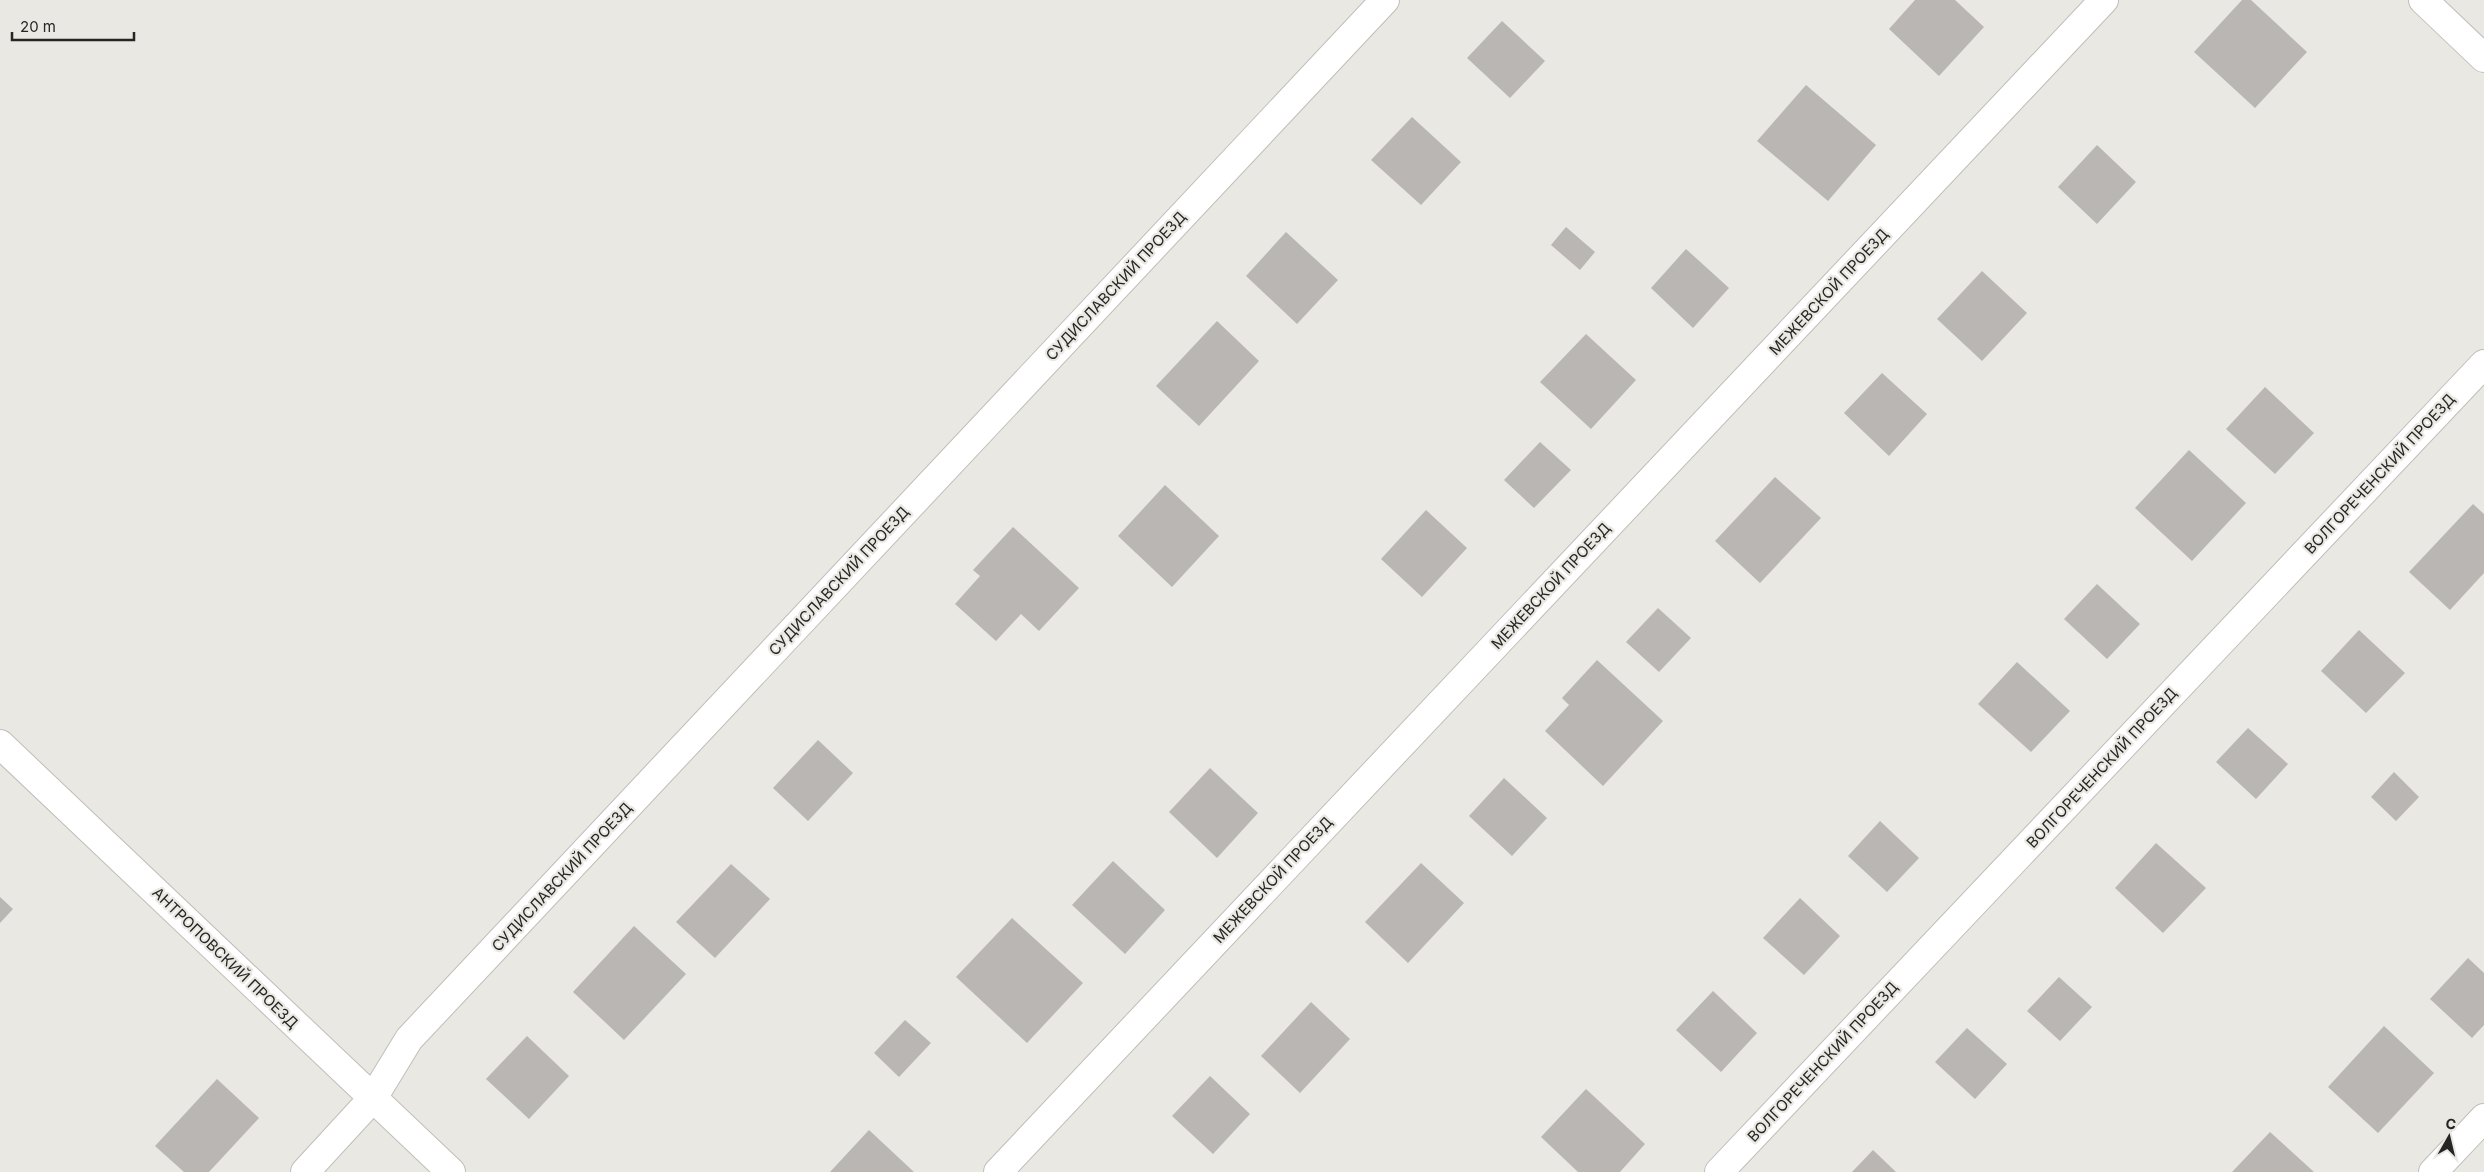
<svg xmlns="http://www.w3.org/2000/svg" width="2484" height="1172" viewBox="0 0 2484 1172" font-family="Inter,sans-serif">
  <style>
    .building { fill: #bab6b3 }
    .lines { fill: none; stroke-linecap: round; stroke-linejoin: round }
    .minor-casing { stroke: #bfbeb9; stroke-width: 30 }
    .minor { stroke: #fff; stroke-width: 28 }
    .labels { text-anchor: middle; stroke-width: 4.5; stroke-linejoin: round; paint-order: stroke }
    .street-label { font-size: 15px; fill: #252523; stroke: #e9e8e3 }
  </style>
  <rect width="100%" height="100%" fill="#e9e8e3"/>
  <path class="building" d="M1915 0H1955L1984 27 1939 76 1889 29Z
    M2242 0H2251L2307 52 2255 108 2194 52Z
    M1502 21 1545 61 1510 98 1467 58Z
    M1806 85 1876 145 1828 201 1757 141Z
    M1412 117 1461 162 1421 205 1371 160Z
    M2097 145 2136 182 2097 224 2058 187Z
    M1566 227 1595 252 1580 270 1551 245Z
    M1286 232 1338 280 1297 324 1246 276Z
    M1686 249 1729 288 1693 328 1651 288Z
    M1982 271 2027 313 1982 361 1937 319Z
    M1217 321 1259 361 1199 426 1156 386Z
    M1586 334 1636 380 1591 429 1540 382Z
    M1882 373 1927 414 1889 456 1844 413Z
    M2265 387 2314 433 2275 474 2226 429Z
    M1540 442 1571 470 1534 508 1504 480Z
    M2189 450 2246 503 2192 561 2135 508Z
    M1775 477 1821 518 1760 583 1715 541Z
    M1165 485 1219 536 1172 587 1118 536Z
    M2473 504 2484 514V573L2450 610 2409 572Z
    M1426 510 1467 548 1422 597 1381 559Z
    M1013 527 1079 588 1039 631 1021 614 996 641 955 604 980 576 973 570Z
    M2097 584 2140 624 2107 659 2064 619Z
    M1658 608 1691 638 1659 672 1626 642Z
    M2359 630 2405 673 2366 713 2321 671Z
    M1597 660 1663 721 1603 786 1545 731 1569 705 1562 698Z
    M2017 662 2070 711 2031 752 1978 704Z
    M2248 728 2288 764 2256 799 2216 762Z
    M818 740 853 773 808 821 773 788Z
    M1210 768 1258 813 1217 858 1169 812Z
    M2394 772 2419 797 2396 821 2371 797Z
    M1504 778 1547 818 1512 856 1469 816Z
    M1880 821 1919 858 1887 892 1848 856Z
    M2156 843 2206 888 2163 933 2115 888Z
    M1113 861 1165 910 1125 954 1072 905Z
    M1421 863 1464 903 1408 963 1365 922Z
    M731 864 770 899 715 958 676 922Z
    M0 897 13 909 0 923Z
    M1800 898 1840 936 1804 975 1763 938Z
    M1012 918 1083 983 1027 1043 956 977Z
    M634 926 686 974 624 1040 573 992Z
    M2468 958 2484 973V1025L2472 1038 2430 999Z
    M2059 977 2092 1007 2060 1041 2027 1011Z
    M1713 991 1757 1033 1721 1072 1676 1030Z
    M1311 1002 1350 1039 1300 1093 1261 1056Z
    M905 1020 931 1043 899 1077 874 1053Z
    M2384 1026 2434 1073 2378 1133 2328 1087Z
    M1967 1028 2007 1064 1975 1099 1935 1062Z
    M527 1036 569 1076 529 1119 486 1079Z
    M1210 1076 1250 1114 1213 1154 1172 1116Z
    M217 1079 259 1118 209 1172H184L155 1146Z
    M1586 1089 1645 1144 1620 1172H1578L1541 1137Z
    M869 1130 914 1172H830Z
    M2270 1132 2314 1172H2232Z
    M1873 1150 1896 1172H1852Z"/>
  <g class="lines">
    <g class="minor-casing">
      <path id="minor" d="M2423 0 2484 58
        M0 744 451 1172
        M305 1172 373 1098 409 1039 1385 0
        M998 1172 2104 0
        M1719 1172 2484 364
        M2433 1172 2484 1118"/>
    </g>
    <use href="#minor" class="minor"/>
  </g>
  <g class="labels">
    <g class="street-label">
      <text transform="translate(1116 286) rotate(-47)" y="5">СУДИСЛАВСКИЙ ПРОЕЗД</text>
      <text transform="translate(1829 292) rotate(-47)" y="5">МЕЖЕВСКОЙ ПРОЕЗД</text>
      <text transform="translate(2380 474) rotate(-47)" y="5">ВОЛГОРЕЧЕНСКИЙ ПРОЕЗД</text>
      <text transform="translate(839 581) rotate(-47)" y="5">СУДИСЛАВСКИЙ ПРОЕЗД</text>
      <text transform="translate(1551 586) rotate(-47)" y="5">МЕЖЕВСКОЙ ПРОЕЗД</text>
      <text transform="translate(2102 768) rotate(-47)" y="5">ВОЛГОРЕЧЕНСКИЙ ПРОЕЗД</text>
      <text transform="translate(562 877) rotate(-47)" y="5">СУДИСЛАВСКИЙ ПРОЕЗД</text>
      <text transform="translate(1273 880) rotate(-47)" y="5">МЕЖЕВСКОЙ ПРОЕЗД</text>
      <text transform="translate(225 958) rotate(44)" y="5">АНТРОПОВСКИЙ ПРОЕЗД</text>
      <text transform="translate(1823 1062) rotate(-47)" y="5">ВОЛГОРЕЧЕНСКИЙ ПРОЕЗД</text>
    </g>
  </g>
  <g transform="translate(2449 1137) rotate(8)" stroke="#e9e8e3" stroke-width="4" paint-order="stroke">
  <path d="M0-4L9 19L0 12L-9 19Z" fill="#252523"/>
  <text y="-8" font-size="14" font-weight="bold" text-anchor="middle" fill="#252523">С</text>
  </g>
  <path d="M12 32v8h122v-8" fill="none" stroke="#252523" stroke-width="2.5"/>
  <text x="20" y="32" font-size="15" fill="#252523" stroke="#e9e8e3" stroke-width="4" paint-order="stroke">20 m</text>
</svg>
